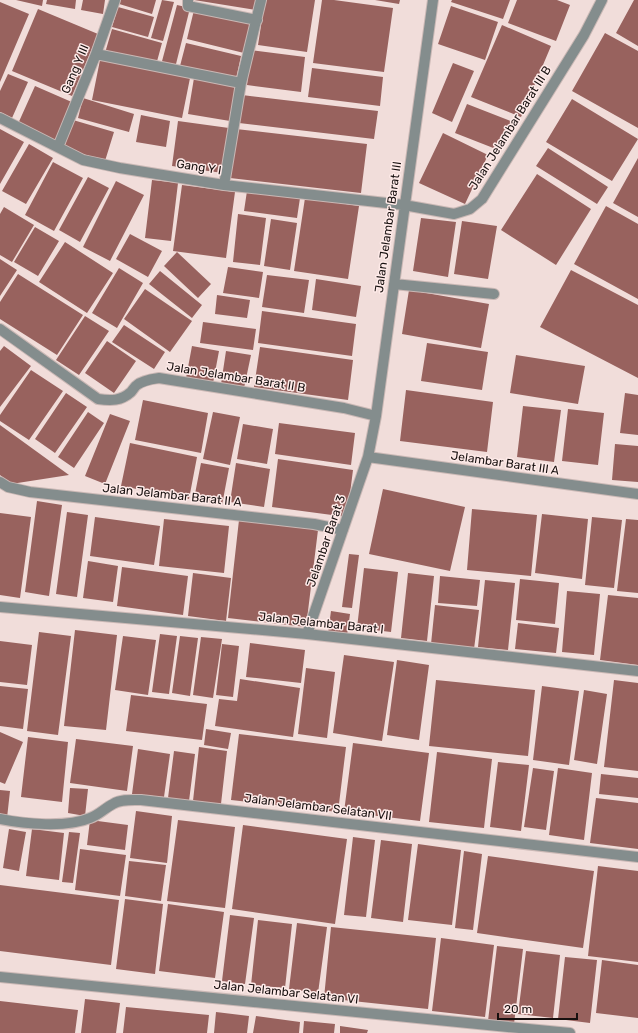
<svg xmlns="http://www.w3.org/2000/svg" width="638" height="1033" viewBox="0 0 638 1033" font-family="Rubik,sans-serif">
  <style>
    .building { fill: #98625e }
    .lines { fill: none; stroke-linecap: round; stroke-linejoin: round }
    .minor-casing { stroke: #cab8b5; stroke-width: 12 }
    .minor { stroke: #848d8d; stroke-width: 10 }
    .labels { text-anchor: middle; stroke-width: 3; stroke-linejoin: round; paint-order: stroke }
    .street-label { font-size: 12px; fill: #17100f; stroke: #feeae8 }
  </style>
  <rect width="100%" height="100%" fill="#f1ddda"/>
  <path class="building" d="M16 0H43L42 6Z
    M47 0H76L75 9 46 4Z
    M83 0H105L103 14 81 10Z
    M117 0H156L152 14 116 3Z
    M162 0 174 2 163 41 151 38Z
    M194 0H258L256 10Z
    M265 0H315L307 52 258 45Z
    M322 0H334L393 8 384 72 313 63Z
    M375 0H400L399 4Z
    M452 0H510L503 19 451 2Z
    M517 0H557L570 5 556 41 508 23Z
    M634 0H638V46L616 33Z
    M0 2 29 14 0 82Z
    M177 5 190 8 175 68 161 65Z
    M451 6 498 22 485 60 438 44Z
    M118 7 154 17 148 37 112 27Z
    M38 9 98 34 72 96 12 71Z
    M194 10 251 23 244 53 187 39Z
    M502 25 551 46 521 117 471 97Z
    M112 29 162 43 156 65 105 53Z
    M605 33 638 51V128L572 91Z
    M186 43 241 56 236 79 180 66Z
    M251 50 305 57 301 92 247 85Z
    M100 60 190 78 182 118 92 100Z
    M453 63 474 71 452 122 432 113Z
    M312 68 383 77 380 106 308 97Z
    M8 74 28 82 12 118 0 112V91Z
    M194 78 236 84 230 121 188 114Z
    M35 86 74 103 56 143 17 126Z
    M242 95 378 111 374 139 239 123Z
    M83 98 134 114 129 132 78 118Z
    M572 99 638 139 612 181 546 142Z
    M467 104 513 122 501 151 455 133Z
    M141 115 170 121 166 147 136 142Z
    M73 120 114 132 105 161 64 148Z
    M178 121 229 128 223 173 172 166Z
    M0 129 24 142 0 184Z
    M236 129 367 144 361 193 230 178Z
    M443 133 488 155 465 204 419 183Z
    M29 144 53 158 26 204 2 191Z
    M548 148 608 187 597 204 536 166Z
    M638 158V217L613 203Z
    M53 162 83 178 54 231 25 215Z
    M537 174 591 209 556 265 501 230Z
    M88 177 109 188 80 242 59 230Z
    M152 180 178 183 171 241 145 238Z
    M116 181 144 195 110 261 83 247Z
    M182 185 235 192 226 258 173 251Z
    M247 191 300 198 297 218 244 211Z
    M305 198 359 206 348 279 294 271Z
    M606 206 638 224V299L574 264Z
    M4 207 34 225 12 262 0 255V214Z
    M238 214 266 218 260 265 233 262Z
    M421 218 456 222 448 277 413 271Z
    M271 219 297 223 290 270 264 266Z
    M462 221 497 226 488 279 454 274Z
    M35 227 59 241 38 276 14 262Z
    M130 234 162 251 148 277 116 259Z
    M65 242 113 273 87 313 39 282Z
    M177 252 211 284 198 298 164 266Z
    M0 259 17 270 0 296Z
    M228 267 263 272 259 298 223 293Z
    M119 268 143 283 117 328 92 313Z
    M571 270 638 305V378L540 327Z
    M160 271 202 305 192 318 149 284Z
    M18 274 83 315 57 355 0 319V302Z
    M267 275 309 280 304 313 262 307Z
    M316 279 361 286 356 317 312 310Z
    M145 289 192 321 170 352 124 319Z
    M409 290 489 304 481 348 402 334Z
    M217 295 250 300 247 318 215 314Z
    M262 311 356 324 352 356 258 343Z
    M85 316 109 331 79 375 56 360Z
    M203 322 256 329 253 350 200 343Z
    M124 325 165 352 154 369 112 342Z
    M107 341 136 361 114 393 85 373Z
    M427 343 488 352 482 390 421 381Z
    M4 346 31 366 0 407V351Z
    M192 346 219 351 213 383 186 378Z
    M260 347 353 360 348 400 254 387Z
    M226 351 251 355 244 388 221 384Z
    M516 355 585 366 578 404 510 393Z
    M31 370 63 391 29 440 0 421V415Z
    M406 390 493 402 487 452 400 441Z
    M66 393 87 407 55 453 35 439Z
    M625 393 638 395V435L620 433Z
    M143 400 208 413 201 453 135 440Z
    M523 406 561 410 554 462 517 457Z
    M568 409 604 413 598 465 562 461Z
    M88 412 104 423 74 468 58 457Z
    M213 412 240 417 230 465 203 459Z
    M110 414 130 421 105 484 85 476Z
    M279 423 355 433 351 465 275 454Z
    M243 424 273 429 267 464 237 459Z
    M0 425 69 475 11 484 0 475Z
    M130 443 197 457 189 499 121 486Z
    M615 444 638 446V482L612 480Z
    M278 459 353 470 347 517 272 507Z
    M201 463 229 468 222 505 194 499Z
    M236 463 270 469 264 507 230 502Z
    M383 489 465 507 450 571 369 554Z
    M37 501 62 505 49 596 25 592Z
    M472 509 537 515 531 576 467 570Z
    M67 512 88 515 77 597 56 594Z
    M0 513 31 517 20 598 0 595Z
    M542 514 588 519 582 579 535 573Z
    M95 517 160 526 154 565 90 556Z
    M592 517 622 520 614 588 585 585Z
    M164 519 229 526 224 573 159 566Z
    M626 519 638 520V593L617 591Z
    M239 520 318 530 306 627 228 618Z
    M349 554 359 555 352 608 342 607Z
    M88 561 118 566 113 602 83 598Z
    M122 567 188 576 183 615 117 606Z
    M364 568 398 572 391 632 357 628Z
    M193 573 231 578 226 621 188 616Z
    M408 573 434 576 427 641 401 638Z
    M440 576 480 580 477 606 438 603Z
    M520 579 559 583 555 624 516 620Z
    M485 580 515 583 508 650 478 647Z
    M567 591 600 594 594 655 562 652Z
    M608 595 638 598V665L600 660Z
    M435 605 479 610 474 649 431 644Z
    M331 611 350 614 347 636 328 633Z
    M518 623 559 628 556 653 515 649Z
    M75 630 117 635 106 730 64 726Z
    M39 632 71 636 58 735 27 731Z
    M160 634 177 636 169 694 152 692Z
    M123 636 156 640 148 695 115 690Z
    M180 636 198 638 190 696 172 693Z
    M201 637 222 639 213 698 193 695Z
    M0 641 32 645 27 685 0 682Z
    M250 643 305 650 301 683 246 677Z
    M222 644 239 646 233 697 216 695Z
    M344 655 394 662 382 741 333 733Z
    M397 660 429 665 419 740 387 735Z
    M306 668 335 672 327 738 298 734Z
    M240 679 300 688 293 737 215 726 219 699 237 701Z
    M436 680 535 690 528 756 429 746Z
    M614 680 638 683V771L604 767Z
    M0 686 28 689 23 729 0 726Z
    M542 686 579 691 569 765 533 760Z
    M584 690 607 694 597 764 574 760Z
    M131 695 207 704 202 740 126 731Z
    M206 729 231 733 228 749 204 745Z
    M0 732 23 742 5 784 0 782Z
    M239 734 346 747 338 812 231 800Z
    M28 737 68 742 62 802 21 797Z
    M76 739 133 746 127 791 70 783Z
    M353 743 429 753 420 821 344 812Z
    M199 747 227 751 221 804 193 801Z
    M138 749 170 754 164 797 132 794Z
    M174 751 195 754 189 801 168 798Z
    M437 752 492 759 484 828 429 822Z
    M498 762 529 765 521 831 490 827Z
    M533 768 554 771 546 830 524 827Z
    M558 768 592 773 584 840 549 835Z
    M601 774 638 778V798L599 794Z
    M70 788 88 789 85 816 68 813Z
    M0 790 10 791 7 818 0 817Z
    M596 798 638 803V849L590 843Z
    M136 811 172 816 167 863 130 858Z
    M90 820 128 825 125 850 87 845Z
    M178 820 235 827 225 908 167 901Z
    M243 825 347 839 335 924 232 909Z
    M9 829 26 832 19 871 3 868Z
    M32 829 64 833 59 880 26 876Z
    M69 832 80 833 73 883 62 882Z
    M353 837 375 840 366 917 344 915Z
    M381 840 412 844 403 922 371 918Z
    M418 844 461 850 452 925 408 920Z
    M80 849 126 855 120 896 75 890Z
    M464 851 482 854 473 930 455 928Z
    M488 856 594 871 583 948 477 933Z
    M129 861 166 865 161 901 125 896Z
    M598 866 638 871V962L588 956Z
    M0 885 119 900 111 965 0 951Z
    M125 899 163 904 155 974 116 969Z
    M168 904 224 912 215 978 159 971Z
    M230 915 254 918 245 984 222 981Z
    M258 920 292 924 285 988 251 985Z
    M297 923 327 927 318 993 289 989Z
    M331 927 436 938 428 1009 324 998Z
    M441 938 494 945 485 1017 432 1011Z
    M497 946 523 949 514 1024 488 1021Z
    M526 951 560 955 553 1018 518 1014Z
    M565 957 597 960 590 1023 558 1019Z
    M602 960 638 965V1018L596 1013Z
    M85 999 120 1003 116 1033H81Z
    M0 1001 78 1010 75 1033H0Z
    M126 1007 209 1015 207 1033H123Z
    M216 1012 249 1016 247 1033H214Z
    M256 1016 300 1022 299 1033H253Z
    M304 1021 335 1024 334 1033H303Z
    M340 1026 368 1030 367 1033H340Z"/>
  <g class="lines">
    <g class="minor-casing">
      <path id="minor" d="M188 0V6L257 20
        M96 54 241 83
        M0 118 83 160 120 168 224 185 404 205 454 214 470 209 482 199 584 35 602 0
        M58 147 96 54 115 0
        M224 185 241 83 261 0
        M394 284 494 294
        M0 329 98 399C111 401 121 401 131 392 133 390 135 386 137 385 143 380 152 379 159 378L344 408 376 416
        M368 457 638 494
        M0 482 8 487 30 492 314 524 343 530
        M0 607 307 634 638 671
        M307 634 368 457 376 416 433 0
        M0 819C24 824 67 828 90 818 99 815 105 808 113 804 121 799 132 800 141 800L638 857
        M0 977 570 1033"/>
    </g>
    <use href="#minor" class="minor"/>
  </g>
  <g class="labels">
    <g class="street-label">
      <text transform="translate(75 69) rotate(-67)" y="4">Gang Y III</text>
      <text transform="translate(510 128) rotate(-58)" y="4">Jalan Jelambar Barat III B</text>
      <text transform="translate(199 167) rotate(9)" y="4">Gang Y I</text>
      <text transform="translate(388 227) rotate(-82)" y="4">Jalan Jelambar Barat III</text>
      <text transform="translate(236 377) rotate(9)" y="4">Jalan Jelambar Barat II B</text>
      <text transform="translate(505 463) rotate(8)" y="4">Jelambar Barat III A</text>
      <text transform="translate(172 495) rotate(6)" y="4">Jalan Jelambar Barat II A</text>
      <text transform="translate(326 541) rotate(-71)" y="4">Jelambar Barat 3</text>
      <text transform="translate(321 623) rotate(6)" y="4">Jalan Jelambar Barat I</text>
      <text transform="translate(318 807) rotate(7)" y="4">Jalan Jelambar Selatan VII</text>
      <text transform="translate(286 992) rotate(6)" y="4">Jalan Jelambar Selatan VI</text>
    </g>
  </g>
  <path d="M498 1013v6h79v-6" fill="none" stroke="#17100f" stroke-width="2"/>
  <text x="504" y="1013" font-size="12" fill="#17100f" stroke="#feeae8" stroke-width="3" paint-order="stroke">20 m</text>
</svg>
